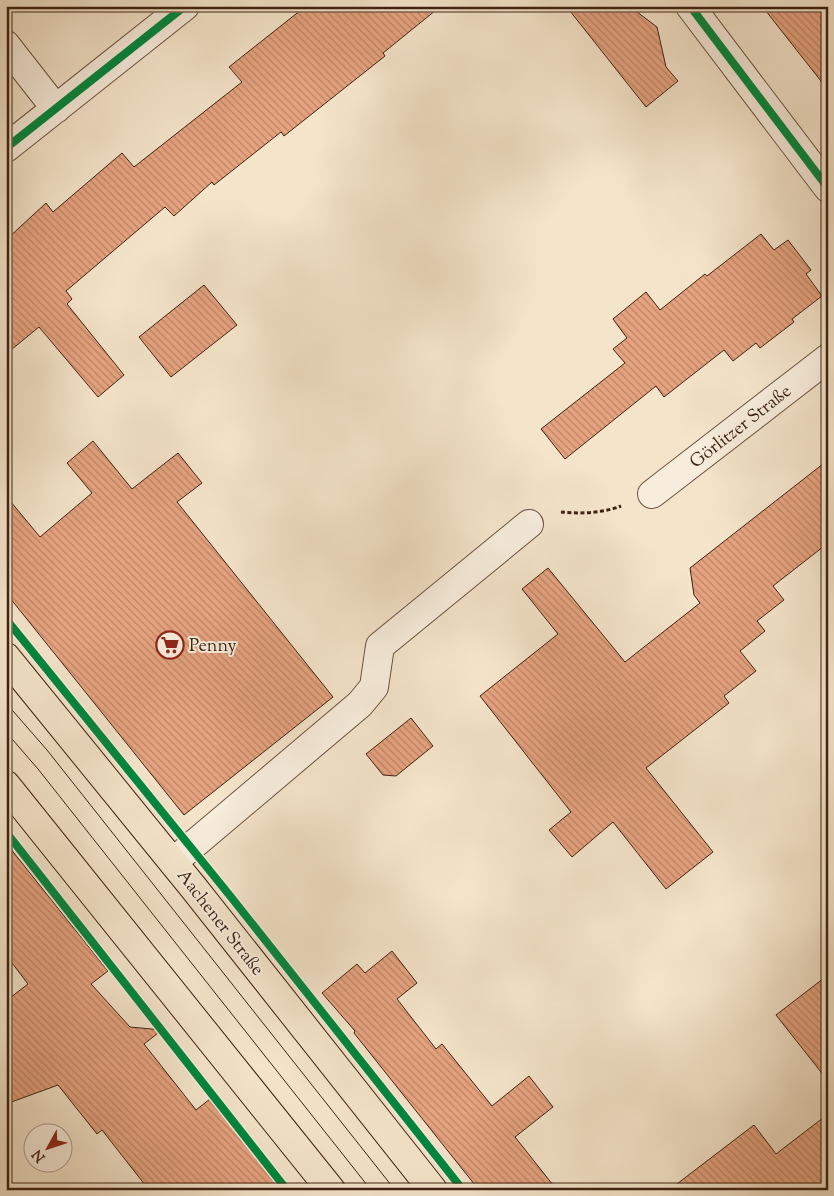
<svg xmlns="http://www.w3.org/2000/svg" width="834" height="1196" viewBox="0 0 834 1196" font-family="'Sorts Mill Goudy',serif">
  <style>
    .building { fill: url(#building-back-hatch); stroke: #3e2212 }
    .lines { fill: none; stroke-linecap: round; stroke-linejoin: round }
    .minor-casing { stroke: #6c5240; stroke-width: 30 }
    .major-casing { stroke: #3e2212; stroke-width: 30 }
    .path { stroke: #3e2212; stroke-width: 3; stroke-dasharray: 4 2.5; stroke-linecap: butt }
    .minor { stroke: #f8eddd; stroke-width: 28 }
    .major { stroke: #f4e4ca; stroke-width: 28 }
    .tram { stroke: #3e2212; stroke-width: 1 }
    .cycleway-casing { stroke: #f8eddd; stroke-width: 11 }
    .cycleway { stroke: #00873e; stroke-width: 8 }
    .labels { text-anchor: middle; stroke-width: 4; stroke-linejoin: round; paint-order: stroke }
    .street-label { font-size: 18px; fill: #3e2212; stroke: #f8eddd }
    .poi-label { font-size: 18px; fill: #3e2212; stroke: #f8eddd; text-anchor: start }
  </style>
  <defs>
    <pattern id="building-back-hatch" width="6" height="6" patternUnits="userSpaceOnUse" patternTransform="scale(1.25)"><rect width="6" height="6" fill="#e6a380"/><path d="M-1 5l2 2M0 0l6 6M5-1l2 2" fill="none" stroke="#bc8467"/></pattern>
  </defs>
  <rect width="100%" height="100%" fill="#f4e4ca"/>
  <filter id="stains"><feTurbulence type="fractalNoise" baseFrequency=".004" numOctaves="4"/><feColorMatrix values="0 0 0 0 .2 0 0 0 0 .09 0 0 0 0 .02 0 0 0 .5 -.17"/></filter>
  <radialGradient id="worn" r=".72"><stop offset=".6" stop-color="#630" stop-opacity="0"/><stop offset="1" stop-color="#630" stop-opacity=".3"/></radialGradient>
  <path class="building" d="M306 6H441L383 53 385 56 284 136 281 132 214 185 212 182 174 216 165 207 66 291 72 299 67 304 124 375 98 397 39 327 6 354V240L46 203 53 212 122 153 134 167 242 82 229 67Z
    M566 6H629L657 27 666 67 678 81 646 107Z
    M762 6H828V90Z
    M761 234 774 250 788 240 811 270 806 274 822 296 792 319 794 322 760 348 756 343 733 361 724 350 664 397 656 386 565 459 541 429 625 363 613 349 627 338 613 319 646 292 660 310 705 274 707 276Z
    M204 285 237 325 171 377 139 337Z
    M93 441 132 489 178 453 202 483 177 502 333 697 184 815 6 593V496L40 537 92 493 67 463Z
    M828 460V543L773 586 784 600 757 621 765 631 740 651 756 671 724 696 729 703 646 768 713 852 666 889 613 822 572 857 549 830 571 812 480 696 558 634 522 589 548 568 625 662 700 603 694 595 690 568Z
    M411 718 433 746 396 776 383 775 366 754Z
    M6 843 108 971 91 984 130 1027 162 1030 144 1044 196 1110 210 1099 281 1190H149L102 1130 97 1134 58 1085 6 1104V1001L28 984 6 955Z
    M392 951 417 983 397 999 436 1049 442 1044 492 1106 529 1076 553 1107 515 1137 557 1190H479L354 1033 355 1031 322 993 357 964 365 973Z
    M828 975V1081L776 1015Z
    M828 1114V1190H669L754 1125 776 1154Z"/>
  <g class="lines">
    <g class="minor-casing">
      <path id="minor" d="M690 6 828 188
        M6 45 56 109
        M6 148 185 6
        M652 494 828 358
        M173 862 360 704 374 687 380 646 529 524"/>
    </g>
    <g class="major-casing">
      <path id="major" d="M6 657 193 887 433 1190
        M6 785 331 1190"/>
    </g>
    <path class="path" d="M561 512C580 514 603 513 621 506"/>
    <use href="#minor" class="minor"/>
    <use href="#major" class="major"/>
    <path class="tram" d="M6 703 47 750 395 1190
      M6 732 38 769 371 1190"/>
    <g class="cycleway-casing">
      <path id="cycleway" d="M690 6 828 188
        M6 148 185 6
        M6 619 231 897 463 1190
        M6 832 287 1190"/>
    </g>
    <use href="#cycleway" class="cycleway"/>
  </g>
  <defs>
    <g id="supermarket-ring" transform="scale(1.4375)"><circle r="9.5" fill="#f8eddd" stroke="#8f2418" stroke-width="1.5"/><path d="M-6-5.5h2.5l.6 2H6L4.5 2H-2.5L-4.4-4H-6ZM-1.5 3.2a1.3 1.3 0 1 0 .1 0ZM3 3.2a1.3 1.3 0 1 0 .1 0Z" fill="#8f2418"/></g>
  </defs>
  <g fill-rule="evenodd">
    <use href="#supermarket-ring" x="170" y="645"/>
  </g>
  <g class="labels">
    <g class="street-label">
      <text transform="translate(740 426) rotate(-38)" y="6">Görlitzer Straße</text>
      <text transform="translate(221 922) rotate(52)" y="6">Aachener Straße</text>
    </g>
    <g class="poi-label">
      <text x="189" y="651">Penny</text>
    </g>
  </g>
  <rect width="834" height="1196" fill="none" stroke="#f4e4ca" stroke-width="25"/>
  <rect x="8" y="8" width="819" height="1181" fill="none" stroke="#3e2212" stroke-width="2.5"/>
  <rect x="12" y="12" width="809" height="1171" fill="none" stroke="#3e2212"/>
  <g transform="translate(48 1148) rotate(230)"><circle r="24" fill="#f8eddd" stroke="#ae9c8c"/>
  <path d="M0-4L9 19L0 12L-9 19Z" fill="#8f2418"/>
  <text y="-8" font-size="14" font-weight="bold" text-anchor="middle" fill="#3e2212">N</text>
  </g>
  <rect width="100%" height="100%" filter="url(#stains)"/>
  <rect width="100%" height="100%" fill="url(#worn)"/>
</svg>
